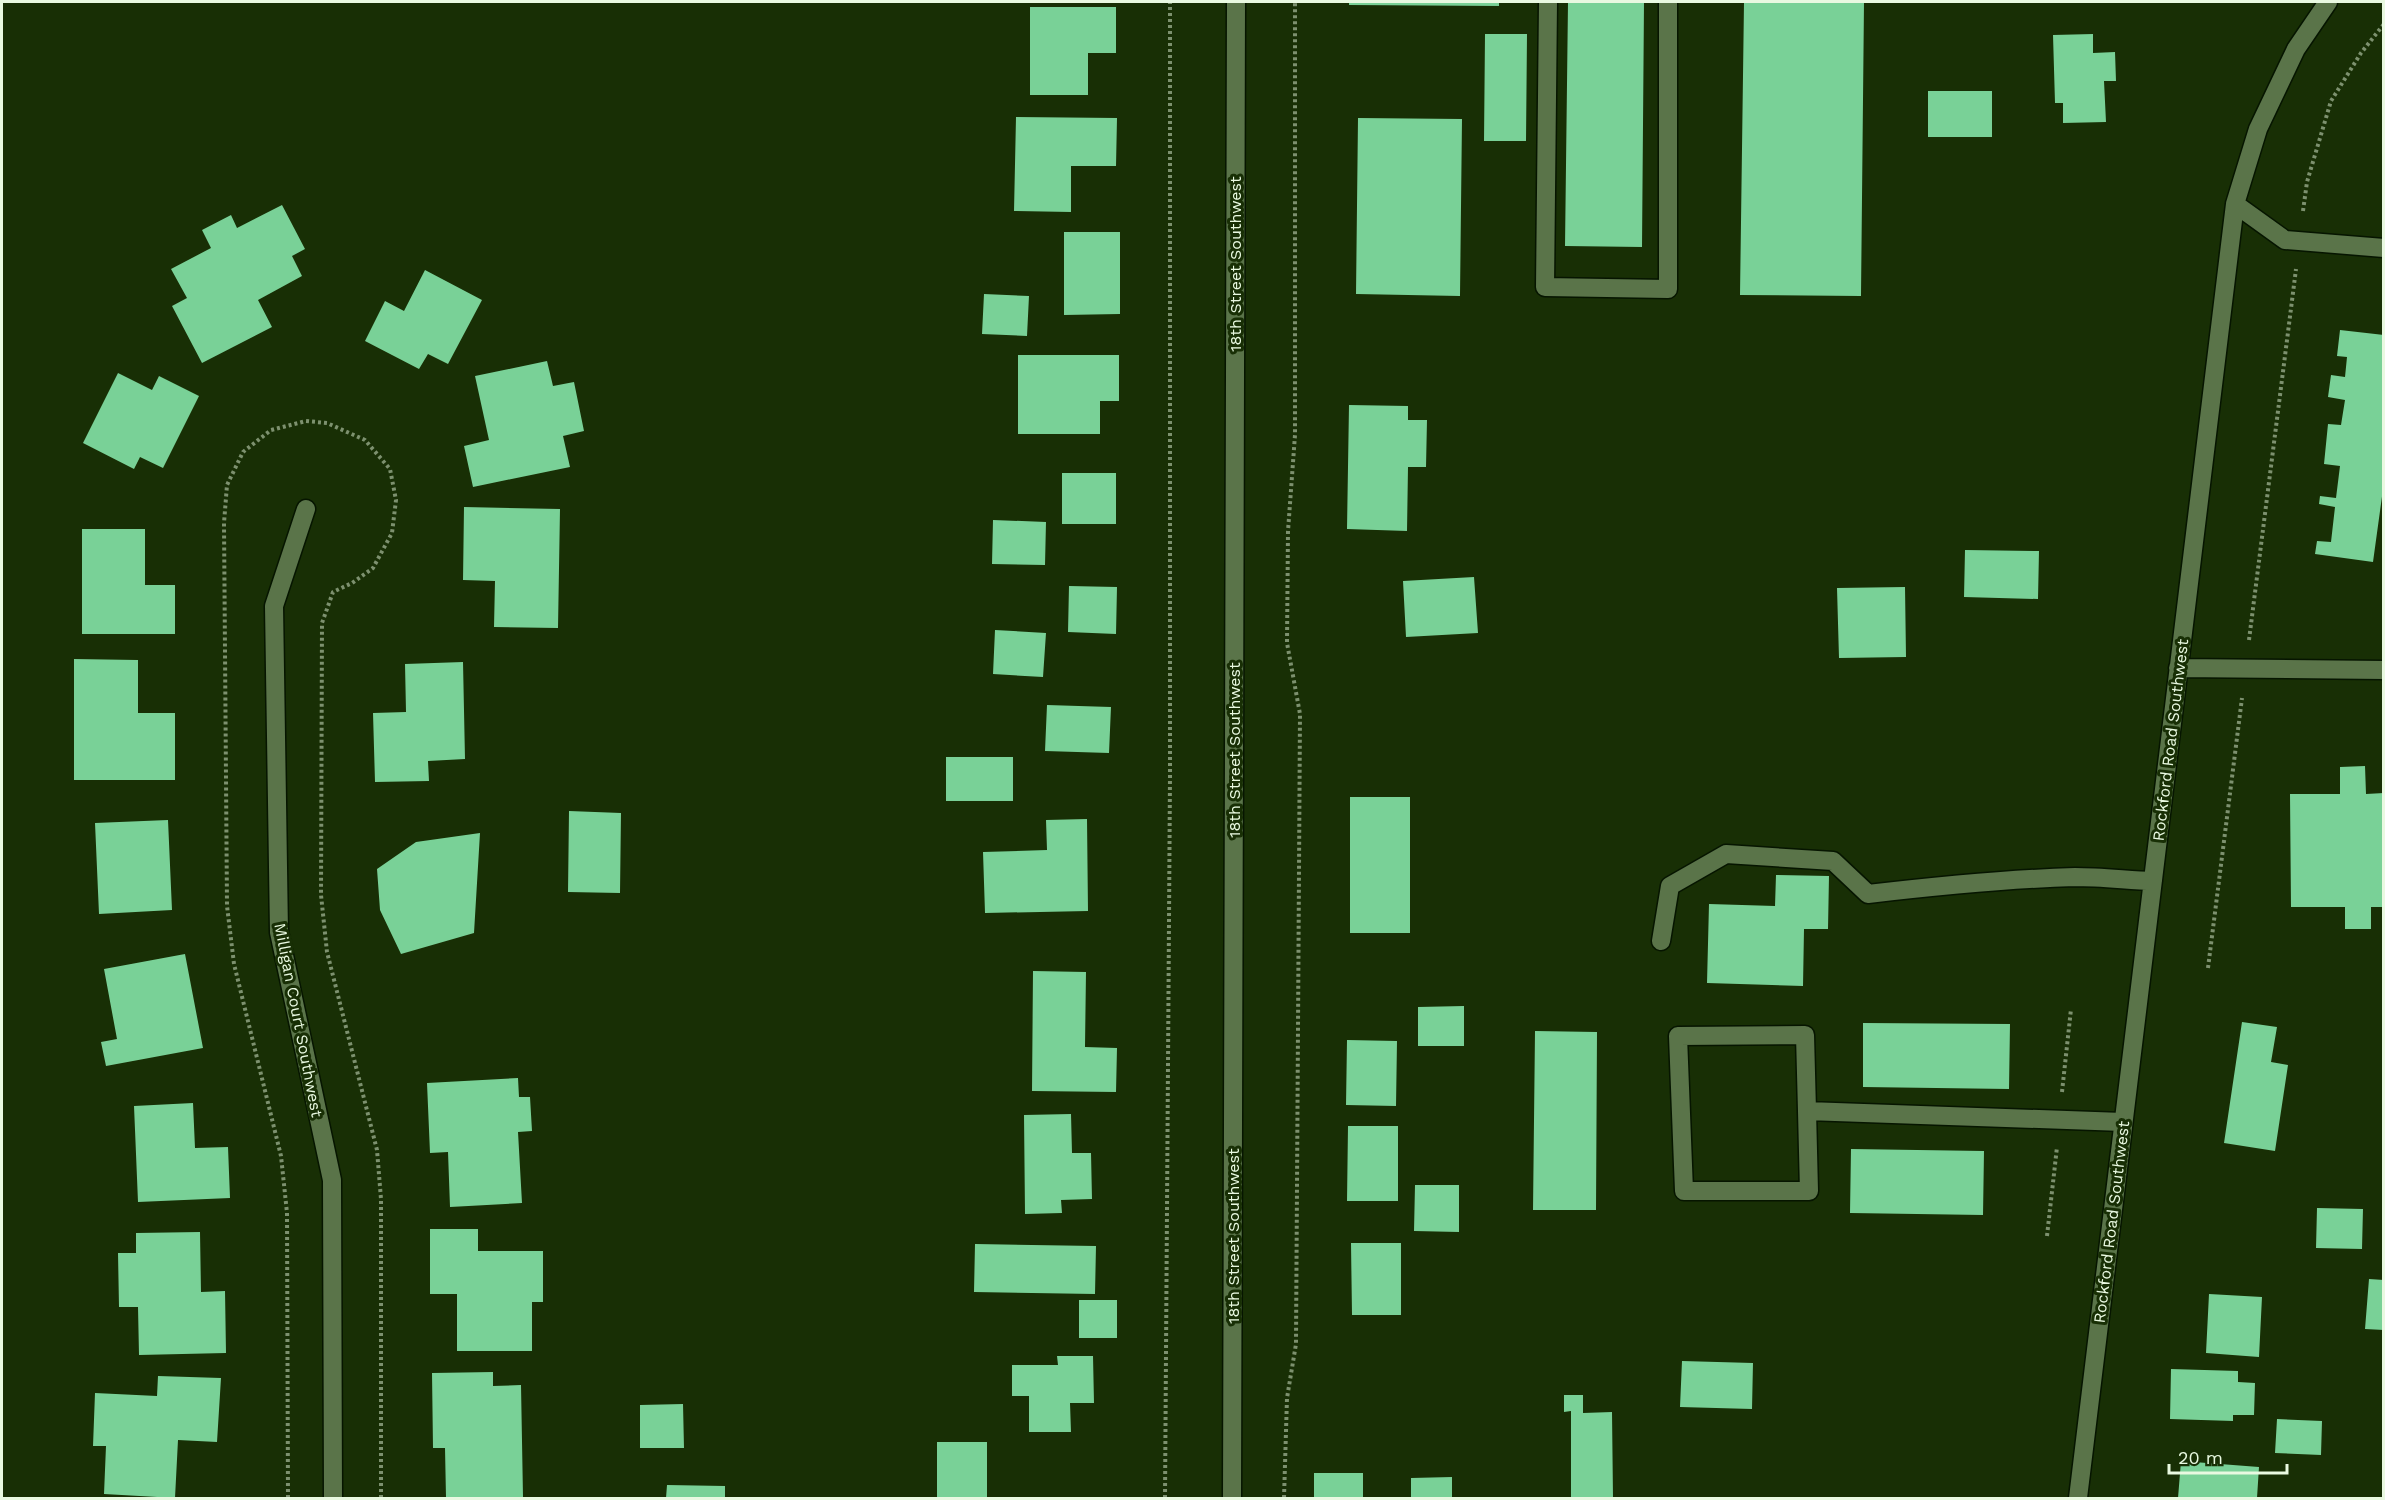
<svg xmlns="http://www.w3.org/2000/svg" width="2385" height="1500" viewBox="0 0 2385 1500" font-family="'Work Sans',sans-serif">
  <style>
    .building { fill: #79d197 }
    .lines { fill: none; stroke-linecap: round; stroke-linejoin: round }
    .minor-casing { stroke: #061500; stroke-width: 21 }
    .path { stroke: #7d916f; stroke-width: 4; stroke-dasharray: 3 3; stroke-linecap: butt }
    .minor { stroke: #5a7449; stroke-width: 18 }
    .labels { text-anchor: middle; stroke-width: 6; stroke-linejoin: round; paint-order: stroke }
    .street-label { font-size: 16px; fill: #e9f9e1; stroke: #182f05 }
  </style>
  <rect width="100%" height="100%" fill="#182f05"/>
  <path class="building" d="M1349 2H1499V6L1349 5Z
    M1568 2H1644L1642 247 1565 246Z
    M1744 2H1864L1861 296 1740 295Z
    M1030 7H1116V53H1088V95H1030Z
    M1485 34H1527L1526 141H1484Z
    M2093 34V53L2115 52 2116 81H2104L2106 122 2063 123V103H2055L2053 35Z
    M1928 91H1992V137H1928Z
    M1016 117 1117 118 1116 166H1071V212L1014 211Z
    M1358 118 1462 119 1460 296 1356 294Z
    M282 205 305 249 292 256 302 276 258 300 272 327 202 363 172 306 187 298 171 269 211 248 202 230 231 215 237 228Z
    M1064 232H1120V314L1064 315Z
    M425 270 482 300 448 364 428 354 419 369 365 341 385 301 404 311Z
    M984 294 1029 296 1027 336 982 334Z
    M2340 330 2384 335V482L2373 562 2315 554 2317 541 2331 542 2335 507 2319 504 2320 496 2336 498 2340 466 2324 464 2328 424 2341 425 2345 400 2328 397 2331 375 2345 377 2347 357 2337 356Z
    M1018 355H1119V401H1100V434H1018Z
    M547 361 553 386 574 382 584 431 563 436 570 467 473 487 464 446 489 440 475 376Z
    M118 373 152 390 159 376 199 396 163 468 140 457 134 469 83 443Z
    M1349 405 1408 406V420H1427L1426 467H1408L1407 531 1347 529Z
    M1062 473H1116V524H1062Z
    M464 507 560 509 558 628 494 627 495 581 463 580Z
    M993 520 1046 522 1045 565 992 564Z
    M82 529H145V585H175V634H82Z
    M1965 550 2039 551 2038 599 1964 597Z
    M1474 577 1478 633 1406 637 1403 581Z
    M1069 586 1117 587 1116 634 1068 632Z
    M1905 587 1906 657 1839 658 1837 588Z
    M995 630 1046 633 1043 677 993 674Z
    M74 659 138 660V713H175V780H74Z
    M463 662 465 759 428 761 429 781 375 782 373 713 406 712 405 664Z
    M1047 705 1111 707 1109 753 1045 751Z
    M946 757H1013V801H946Z
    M2365 766 2366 794 2384 793V907H2371V929H2345V907H2291L2290 794H2340V767Z
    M1350 797H1410V933H1350Z
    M569 811 621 813 620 893 568 892Z
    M1087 819 1088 911 985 913 983 852 1047 850 1046 820Z
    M168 820 172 910 99 914 95 823Z
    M480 833 474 933 401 954 380 910 377 869 416 842Z
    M1776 875 1829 876 1828 929H1804L1803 986 1707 983 1709 904 1775 906Z
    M185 954 203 1048 106 1066 101 1042 117 1039 104 969Z
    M1033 971 1086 972 1085 1047 1117 1048 1116 1092 1032 1091Z
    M1464 1006V1046H1418V1007Z
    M2242 1022 2277 1027 2271 1062 2288 1065 2275 1151 2224 1143Z
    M1863 1023 2010 1024 2009 1089 1863 1087Z
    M1535 1031 1597 1032 1596 1210H1533Z
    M1347 1040 1397 1041 1396 1106 1346 1105Z
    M518 1078 519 1097H530L532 1131 518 1132 522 1203 450 1207 448 1152 430 1153 427 1083Z
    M193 1103 195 1148 228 1147 230 1198 138 1202 134 1106Z
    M1071 1114 1072 1153H1091L1092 1199 1061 1200 1062 1213 1025 1214 1024 1115Z
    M1348 1126H1398V1201H1347Z
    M1851 1149 1984 1151 1983 1215 1850 1213Z
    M1415 1185H1459V1232L1414 1231Z
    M2317 1208 2363 1209 2362 1249 2316 1248Z
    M430 1229H478V1251H543V1302H532V1351H457V1294H430Z
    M200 1232 201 1292 225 1291 226 1353 139 1355 138 1307H119L118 1253H136V1233Z
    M1351 1243H1401V1315H1352Z
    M975 1244 1096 1246 1095 1294 974 1292Z
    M2369 1279 2384 1280V1330L2365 1329Z
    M2209 1294 2262 1297 2259 1357 2206 1353Z
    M1079 1300H1117V1338H1079Z
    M1057 1356H1093L1094 1403H1070L1071 1432H1029V1396H1012V1365H1058Z
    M1682 1361 1753 1363 1752 1409 1680 1407Z
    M2171 1369 2238 1371V1382L2255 1383 2254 1415H2233V1421L2170 1419Z
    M493 1372V1386L521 1385 523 1497 446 1498 445 1448H433L432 1373Z
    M158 1376 221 1378 217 1442 178 1440 175 1498 104 1494 106 1446H93L95 1393 157 1396Z
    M1564 1395H1583V1413L1612 1412 1613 1498H1571V1411L1564 1412Z
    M683 1404 684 1448H640V1405Z
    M2277 1419 2322 1421 2321 1455 2275 1453Z
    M937 1442H987V1498H937Z
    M2181 1461 2259 1467 2257 1498H2178Z
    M1314 1473H1363V1498H1314Z
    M1452 1477V1498H1411V1478Z
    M667 1485 725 1486V1498H666Z"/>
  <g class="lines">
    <g class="minor-casing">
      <path id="minor" d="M1548 2 1545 287 1668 289V2
        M2235 204 2285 240 2384 248
        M306 509 274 606 279 932 332 1180 333 1498
        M2178 668 2384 670
        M1661 941 1670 886 1726 854 1833 861 1868 894C1937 886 2005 879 2075 877 2101 877 2127 880 2153 881
        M1807 1111 1809 1191H1684L1678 1036 1805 1035 1807 1111 2123 1122
        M1232 1498 1236 2
        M2078 1498 2235 204 2258 129 2296 49 2328 2"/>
    </g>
    <path class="path" d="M2303 211 2307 182 2331 101 2361 53 2384 24
      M2249 640 2296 269
      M2208 968 2242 698
      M2062 1092 2071 1009
      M2047 1236 2057 1147
      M288 1498 287 1213 281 1156 234 964 227 906 224 523 227 485 243 452 271 430 306 421 327 423 365 440 390 469 396 500 392 533 373 568 352 583 333 592 322 623 321 895 327 952 377 1150 381 1199V1498
      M1165 1498 1170 777V2
      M1284 1498 1287 1398 1296 1344 1300 714 1287 643 1288 531 1295 435V2"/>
    <use href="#minor" class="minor"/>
  </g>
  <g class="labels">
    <g class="street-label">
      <text transform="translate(1235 264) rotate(-90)" y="6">18th Street Southwest</text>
      <text transform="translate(2170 740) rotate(-83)" y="6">Rockford Road Southwest</text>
      <text transform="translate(1234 750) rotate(-90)" y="6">18th Street Southwest</text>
      <text transform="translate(299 1020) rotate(79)" y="6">Milligan Court Southwest</text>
      <text transform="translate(2111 1222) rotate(-83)" y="6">Rockford Road Southwest</text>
      <text transform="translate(1233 1236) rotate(-90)" y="6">18th Street Southwest</text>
    </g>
  </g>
  <rect width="2385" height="1500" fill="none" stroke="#e9f9e1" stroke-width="6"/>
  <path d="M2169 1464v9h118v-9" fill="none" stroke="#e9f9e1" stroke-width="3"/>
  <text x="2178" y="1464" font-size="18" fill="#e9f9e1" stroke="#182f05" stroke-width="4.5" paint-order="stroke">20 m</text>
</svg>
